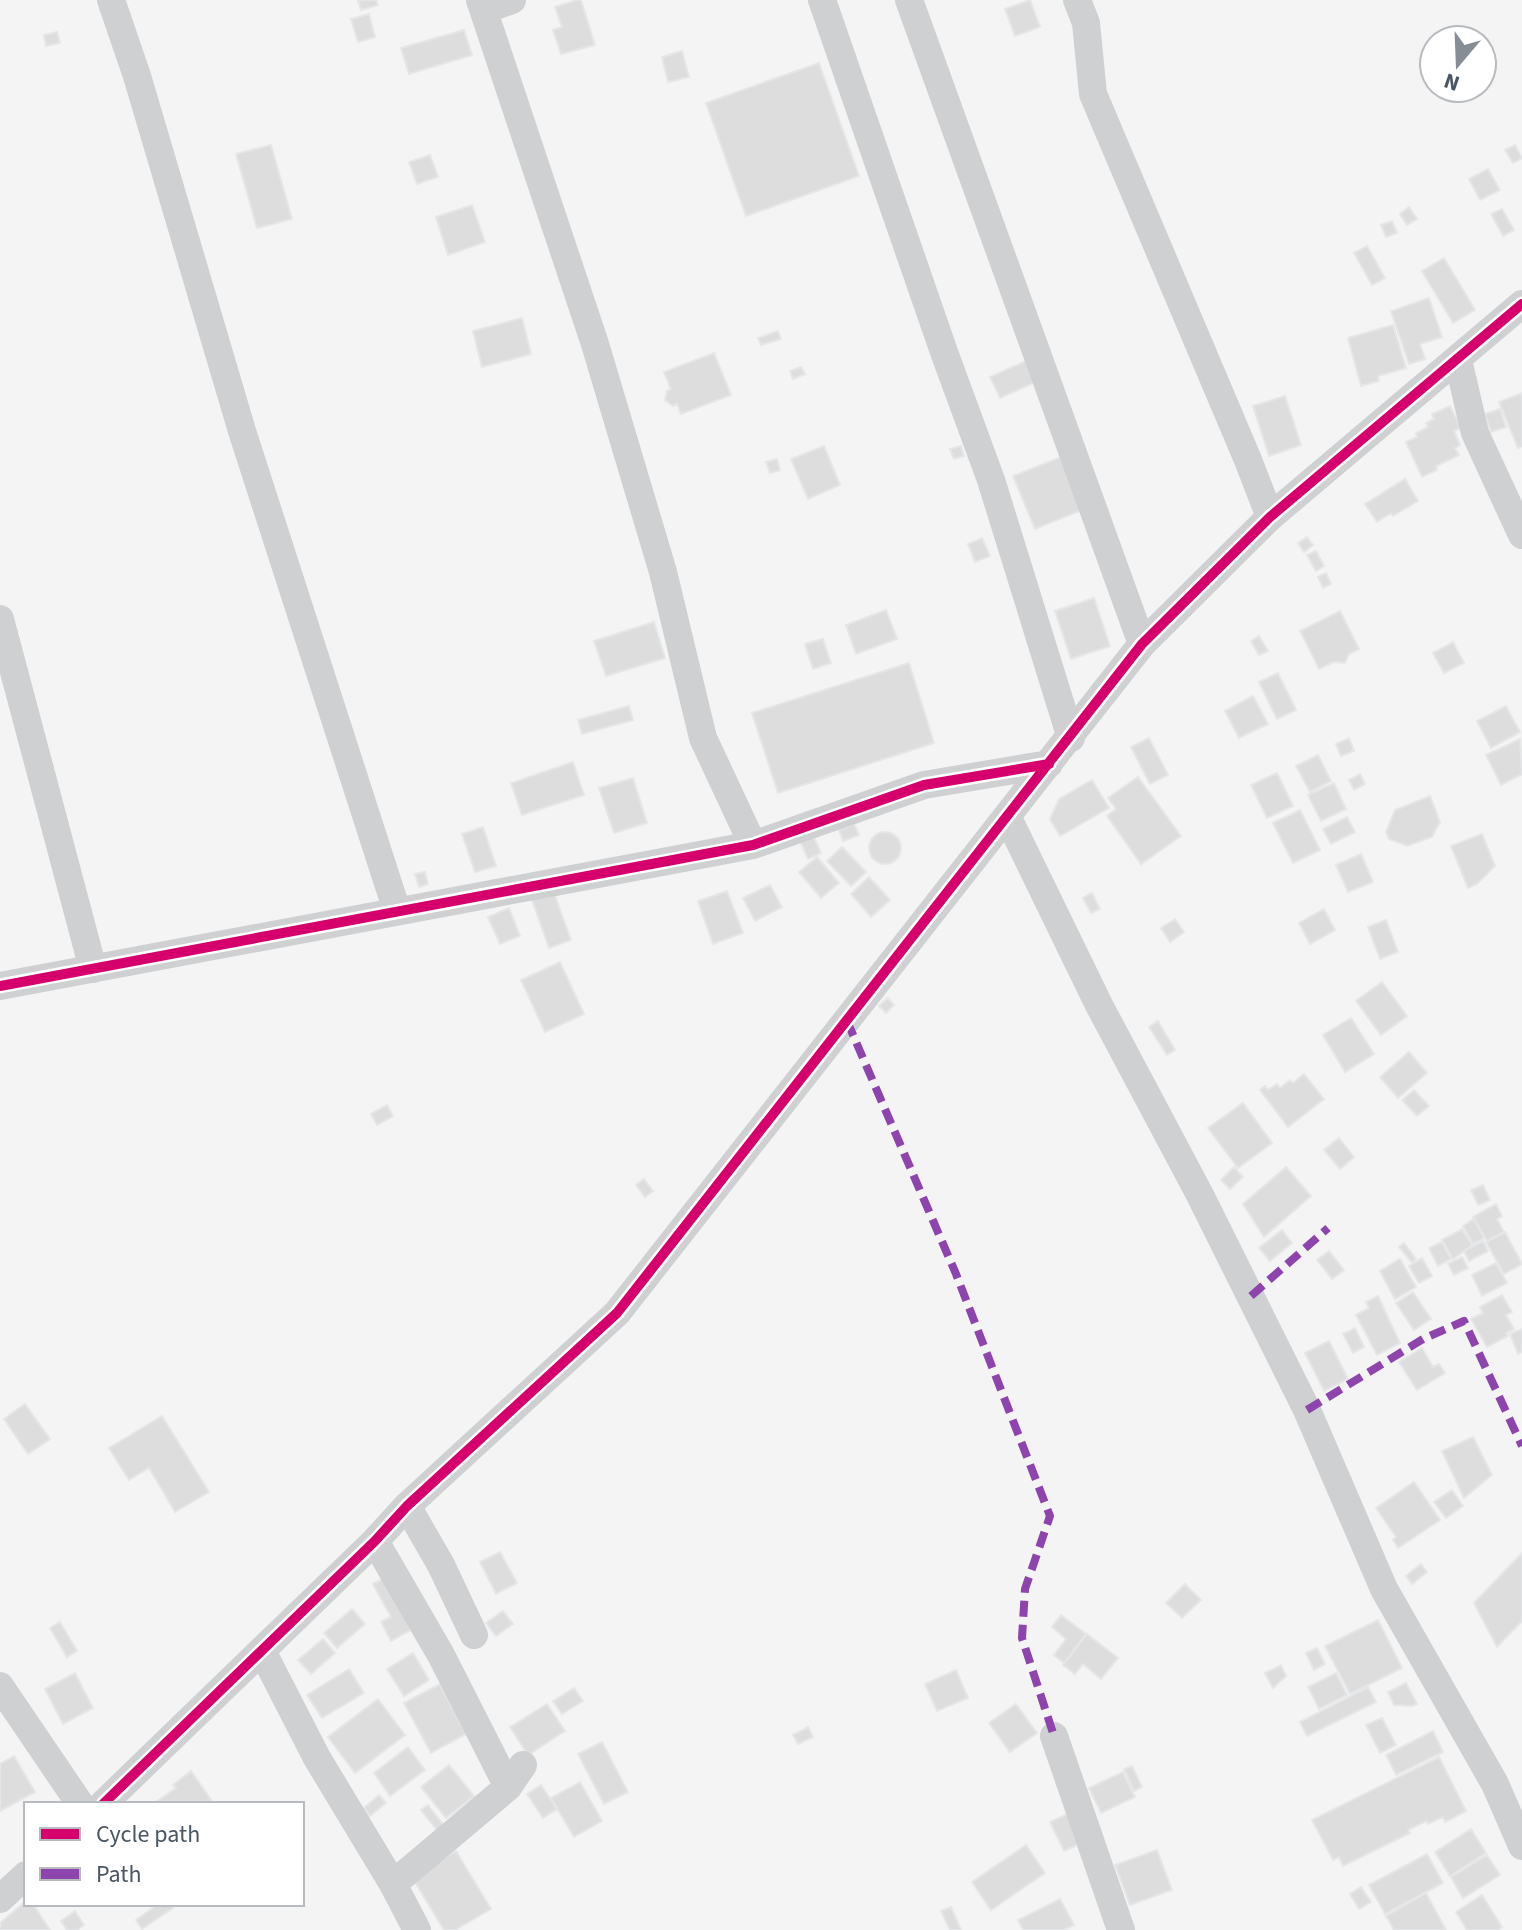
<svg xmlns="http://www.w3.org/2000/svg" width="1522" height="1930" viewBox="0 0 1522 1930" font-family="'Source Sans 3',sans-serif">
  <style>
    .building { fill: #ddddde; stroke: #e5e6e7; stroke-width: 2 }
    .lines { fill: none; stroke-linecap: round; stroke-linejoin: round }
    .minor { stroke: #ced0d2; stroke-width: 28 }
    .quiet { stroke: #8e44ad; stroke-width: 8; stroke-dasharray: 16 8; stroke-linecap: butt }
    .cycleway-casing { stroke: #fff; stroke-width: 15 }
    .cycleway { stroke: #d6006c; stroke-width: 10 }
  </style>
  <rect width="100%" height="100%" fill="#f4f4f4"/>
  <path class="building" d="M358 0H376L378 5 361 10Z
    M577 0H581L595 45 561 54 553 30 562 27 555 7Z
    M1030 0 1040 27 1015 36 1005 9Z
    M369 14 375 37 358 42 351 19Z
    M464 30 472 55 409 74 401 48Z
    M57 32 60 43 46 46 44 35Z
    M682 51 689 77 668 82 662 57Z
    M819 63 859 176 746 216 706 103Z
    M271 145 292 219 257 228 236 154Z
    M1515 145 1522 158 1513 163 1505 150Z
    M430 155 438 177 417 184 409 162Z
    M1488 169 1500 190 1480 200 1469 179Z
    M472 205 485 242 448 255 436 217Z
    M1409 207 1417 219 1407 225 1400 214Z
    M1502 209 1514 230 1503 236 1491 214Z
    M1392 221 1397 233 1386 237 1381 225Z
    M1367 246 1385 278 1372 285 1354 253Z
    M1444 258 1475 310 1453 323 1422 271Z
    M1429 298 1442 337 1420 344 1425 359 1409 364 1391 311Z
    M522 318 531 354 482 367 473 331Z
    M1393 325 1406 368 1378 376 1379 381 1361 386 1348 338Z
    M778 331 781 339 761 345 758 338Z
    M714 353 731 395 681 414 677 404 673 406 665 400 667 391 671 389 664 372Z
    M1028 360 1038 381 1000 398 990 377Z
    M801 367 805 374 793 379 790 371Z
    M1522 393V446L1518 448 1499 402Z
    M1285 396 1301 445 1269 456 1253 406Z
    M1450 406 1461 428 1454 431 1460 445 1455 448 1459 455 1436 466 1437 470 1422 477 1406 442 1417 437 1416 433 1428 427 1426 423 1434 419 1432 414Z
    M1500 409 1506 427 1491 432 1485 414Z
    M824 446 840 485 808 499 791 459Z
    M961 446 964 456 954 459 950 449Z
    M1066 455 1087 508 1035 529 1013 476Z
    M777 459 780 470 770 473 766 462Z
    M1405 479 1418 501 1393 516 1391 513 1377 522 1365 504Z
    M1307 537 1313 545 1304 552 1298 543Z
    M982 538 990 556 975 562 968 544Z
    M1316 551 1324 566 1316 571 1307 555Z
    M1326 573 1331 584 1323 588 1318 577Z
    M1094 598 1110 646 1071 659 1055 611Z
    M886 610 897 639 856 654 846 625Z
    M1340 611 1359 649 1349 654 1345 663 1334 662 1319 669 1300 631Z
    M654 622 665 658 606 676 594 641Z
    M1259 636 1268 651 1259 655 1251 641Z
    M823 639 831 663 813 669 805 644Z
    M1453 642 1464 663 1444 673 1433 653Z
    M909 663 934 743 778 793 752 713Z
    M1278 673 1296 710 1277 719 1259 682Z
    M1253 696 1268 724 1239 738 1225 711Z
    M629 706 633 720 582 734 578 720Z
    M1506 706 1520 732 1491 748 1477 721Z
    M1149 738 1168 775 1150 784 1131 747Z
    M1349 738 1354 751 1341 756 1336 744Z
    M1520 739 1522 774 1501 785 1486 755Z
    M1318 755 1331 781 1310 792 1296 766Z
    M573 762 584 795 522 815 511 783Z
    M1277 773 1293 806 1267 818 1251 785Z
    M1360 774 1365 784 1354 790 1349 780Z
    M1138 777 1181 836 1141 864 1107 816 1116 809 1108 798Z
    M633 778 647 823 614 833 599 788Z
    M1092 780 1109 808 1060 836 1050 819 1059 799Z
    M1334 783 1346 809 1321 821 1308 795Z
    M1430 796 1440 822 1432 837 1407 846 1389 839 1386 832 1395 810Z
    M1300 810 1320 850 1293 863 1273 823Z
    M1347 817 1355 832 1331 844 1323 829Z
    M854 824 859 835 843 841 839 830Z
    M483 827 496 866 475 872 462 834Z
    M869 848a16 16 0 1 1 32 0a16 16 0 1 1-32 0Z
    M812 833 821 853 808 859 799 839Z
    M1482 834 1495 866 1477 884 1468 888 1451 846Z
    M842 847 866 872 851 886 827 861Z
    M1361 854 1373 882 1348 892 1336 865Z
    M817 857 839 883 821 898 799 872Z
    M425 872 428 884 419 887 415 874Z
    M869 877 890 900 871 917 851 894Z
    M770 885 782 907 755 921 743 898Z
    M727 891 743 933 713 944 698 901Z
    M554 893 571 940 549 948 532 900Z
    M1092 893 1100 909 1091 913 1083 898Z
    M509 908 520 936 500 944 488 917Z
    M1324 909 1335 930 1310 944 1299 923Z
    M1175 919 1184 932 1170 942 1161 928Z
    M1386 920 1398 952 1380 959 1368 927Z
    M560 962 584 1014 545 1032 521 980Z
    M1382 982 1407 1016 1381 1035 1356 1001Z
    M888 998 894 1005 886 1013 879 1006Z
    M1351 1018 1374 1054 1345 1072 1323 1035Z
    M1158 1021 1175 1050 1167 1055 1149 1027Z
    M1409 1052 1427 1073 1398 1098 1380 1077Z
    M1304 1074 1324 1099 1288 1127 1260 1090 1265 1086 1268 1090 1277 1084 1280 1088 1290 1080 1293 1083Z
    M1414 1090 1429 1106 1417 1116 1402 1100Z
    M1243 1103 1272 1143 1238 1168 1208 1128Z
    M387 1105 393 1116 377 1125 371 1114Z
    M1339 1138 1354 1157 1340 1169 1324 1150Z
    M1234 1167 1243 1177 1230 1189 1221 1180Z
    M1286 1167 1311 1196 1264 1237 1243 1204Z
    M644 1179 653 1191 645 1197 636 1185Z
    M1483 1185 1490 1200 1478 1205 1471 1190Z
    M1496 1204 1502 1216 1497 1219 1504 1232 1487 1241 1473 1217Z
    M1474 1219 1484 1238 1473 1244 1463 1226Z
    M1462 1229 1472 1245 1453 1259 1442 1240Z
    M1282 1230 1292 1243 1270 1261 1259 1248Z
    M1505 1232 1522 1264 1504 1274 1486 1242Z
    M1483 1241 1488 1251 1469 1261 1464 1251Z
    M1442 1242 1451 1259 1438 1266 1429 1248Z
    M1404 1243 1416 1259 1412 1263 1399 1247Z
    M1329 1251 1344 1270 1332 1279 1317 1260Z
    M1462 1257 1468 1268 1454 1275 1448 1264Z
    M1422 1258 1432 1276 1419 1283 1409 1266Z
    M1400 1259 1416 1287 1395 1299 1380 1271Z
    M1496 1263 1507 1283 1482 1296 1472 1275Z
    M1413 1292 1431 1319 1414 1330 1396 1303Z
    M1502 1295 1512 1312 1506 1315 1514 1329 1506 1333 1508 1336 1487 1347 1471 1319 1483 1313 1480 1307Z
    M1378 1296 1400 1343 1377 1355 1356 1315 1369 1308 1366 1302Z
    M1355 1328 1364 1347 1353 1353 1343 1334Z
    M1522 1329V1352L1518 1354 1510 1334Z
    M1329 1341 1348 1379 1324 1391 1305 1353Z
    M1422 1348 1433 1367 1439 1364 1445 1373 1417 1390 1399 1362Z
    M25 1404 50 1439 28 1454 4 1419Z
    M162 1416 209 1492 175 1512 149 1468 129 1480 109 1448Z
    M1473 1437 1492 1475 1464 1498 1442 1451Z
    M1414 1482 1440 1520 1398 1548 1393 1540 1396 1537 1376 1508Z
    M1452 1490 1463 1506 1446 1518 1434 1502Z
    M500 1552 517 1583 496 1594 480 1562Z
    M1522 1553V1621L1497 1647 1474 1603Z
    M1421 1564 1427 1572 1412 1584 1406 1576Z
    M392 1574 420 1625 391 1641 381 1622 391 1617 373 1584Z
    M1185 1584 1201 1600 1182 1618 1166 1603Z
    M352 1609 365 1624 337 1648 324 1633Z
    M503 1611 513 1624 496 1636 486 1623Z
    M1061 1615 1086 1634 1064 1663 1054 1655 1066 1639 1052 1627Z
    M1378 1620 1402 1668 1350 1694 1325 1646Z
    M60 1622 77 1651 67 1657 50 1628Z
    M1087 1634 1118 1658 1101 1679 1083 1664 1075 1674 1063 1665Z
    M323 1639 335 1653 311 1674 298 1660Z
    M1317 1648 1325 1664 1314 1670 1306 1653Z
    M413 1653 429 1680 404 1696 387 1669Z
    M1281 1665 1286 1676 1273 1688 1265 1673Z
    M349 1669 364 1693 322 1718 307 1695Z
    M956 1670 968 1698 937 1711 925 1684Z
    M75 1673 93 1708 63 1724 45 1689Z
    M1336 1673 1347 1695 1319 1709 1308 1687Z
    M1406 1683 1417 1704 1412 1706 1394 1705 1388 1692Z
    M440 1684 466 1734 431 1753 404 1703Z
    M1368 1687 1376 1702 1307 1736 1300 1722Z
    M574 1688 583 1701 562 1714 553 1701Z
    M378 1699 405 1735 355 1773 328 1737Z
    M547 1704 565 1731 528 1755 510 1727Z
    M1016 1704 1037 1733 1010 1752 989 1723Z
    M1382 1718 1396 1745 1380 1753 1366 1725Z
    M808 1727 813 1737 798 1744 793 1735Z
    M1433 1731 1443 1752 1396 1775 1386 1755Z
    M602 1742 628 1792 604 1804 578 1754Z
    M408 1747 425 1770 390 1796 374 1773Z
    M14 1756 35 1792 0 1811V1764Z
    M1439 1757 1466 1811 1445 1822 1443 1817 1428 1824 1426 1821 1408 1830 1410 1833 1343 1866 1339 1857 1333 1860 1312 1820Z
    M449 1765 474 1796 446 1818 421 1787Z
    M1132 1766 1142 1787 1134 1791 1124 1769Z
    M191 1771 214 1804H153L176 1788 173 1785Z
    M1123 1772 1135 1797 1101 1813 1089 1788Z
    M580 1782 602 1821 574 1837 551 1798Z
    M541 1785 557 1809 543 1818 527 1794Z
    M379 1795 386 1803 370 1816 364 1808Z
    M428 1805 446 1828 440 1834 421 1810Z
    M1072 1812 1086 1841 1064 1851 1050 1822Z
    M1471 1829 1486 1853 1450 1876 1435 1852Z
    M1026 1845 1045 1873 991 1910 972 1882Z
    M1157 1850 1172 1890 1130 1905 1115 1865Z
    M456 1851 491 1909 455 1930H444L412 1877Z
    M1427 1854 1443 1883 1385 1914 1369 1885Z
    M1487 1855 1500 1875 1463 1898 1451 1877Z
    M1361 1887 1371 1902 1359 1909 1350 1894Z
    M1426 1893 1446 1930H1394L1386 1916Z
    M1482 1895 1502 1927 1498 1930H1467L1456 1912Z
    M1060 1899 1074 1925 1063 1930H1023L1018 1920Z
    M26 1901V1904H33L50 1930H0V1923Z
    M158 1904H170L173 1908 142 1929 136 1920Z
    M951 1907 961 1930H950L941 1911Z
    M75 1911 84 1925 77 1930H67L61 1921Z"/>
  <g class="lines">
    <path class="minor" d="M111 0 137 76 242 431 397 911
      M480 0 595 344 663 572 703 738 753 845
      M822 0 944 352 991 480 1071 738
      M909 0 1142 644
      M1077 0 1086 23 1093 94 1248 460 1270 517
      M484 10 512 0
      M1458 360 1475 433 1522 535
      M0 619 93 969
      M1007 816 1099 1005 1200 1195 1307 1410 1384 1589 1495 1784 1522 1846
      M0 986 753 845 924 785 1049 764
      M407 1506 441 1565 474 1635
      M375 1541 441 1655 508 1787
      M262 1651 317 1758 393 1884 417 1930
      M0 1686 80 1804
      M1054 1736 1121 1930
      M103 1804 375 1541 407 1506 617 1313 1142 644 1270 517 1522 304
      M393 1884 508 1787 523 1765
      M0 1899 26 1875"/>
    <path class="quiet" d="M847 1021 956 1274 1050 1516 1025 1589 1022 1638 1054 1736
      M1251 1296 1328 1228
      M1307 1410 1423 1339 1464 1321 1522 1446"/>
    <g class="cycleway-casing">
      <path id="cycleway" d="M0 986 753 845 924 785 1049 764
        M103 1804 375 1541 407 1506 617 1313 1142 644 1270 517 1522 304"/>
    </g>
    <use href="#cycleway" class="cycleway"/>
  </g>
  <rect x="24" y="1802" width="280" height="104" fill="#ffffff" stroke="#b7bbc0" stroke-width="2"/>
  <rect x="40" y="1828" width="40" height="12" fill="#d6006c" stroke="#b7bbc0" stroke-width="2"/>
  <text x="96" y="1842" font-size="24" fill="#4a5661">Cycle path</text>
  <rect x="40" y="1868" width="40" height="12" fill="#8e44ad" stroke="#b7bbc0" stroke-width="2"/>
  <text x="96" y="1882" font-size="24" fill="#4a5661">Path</text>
  <g transform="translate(1458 64) rotate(199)"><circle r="38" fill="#ffffff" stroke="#b7bbc0" stroke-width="2"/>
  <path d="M0-6L14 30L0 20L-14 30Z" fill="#868d94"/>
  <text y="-12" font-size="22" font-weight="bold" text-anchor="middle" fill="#4a5661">N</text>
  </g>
</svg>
